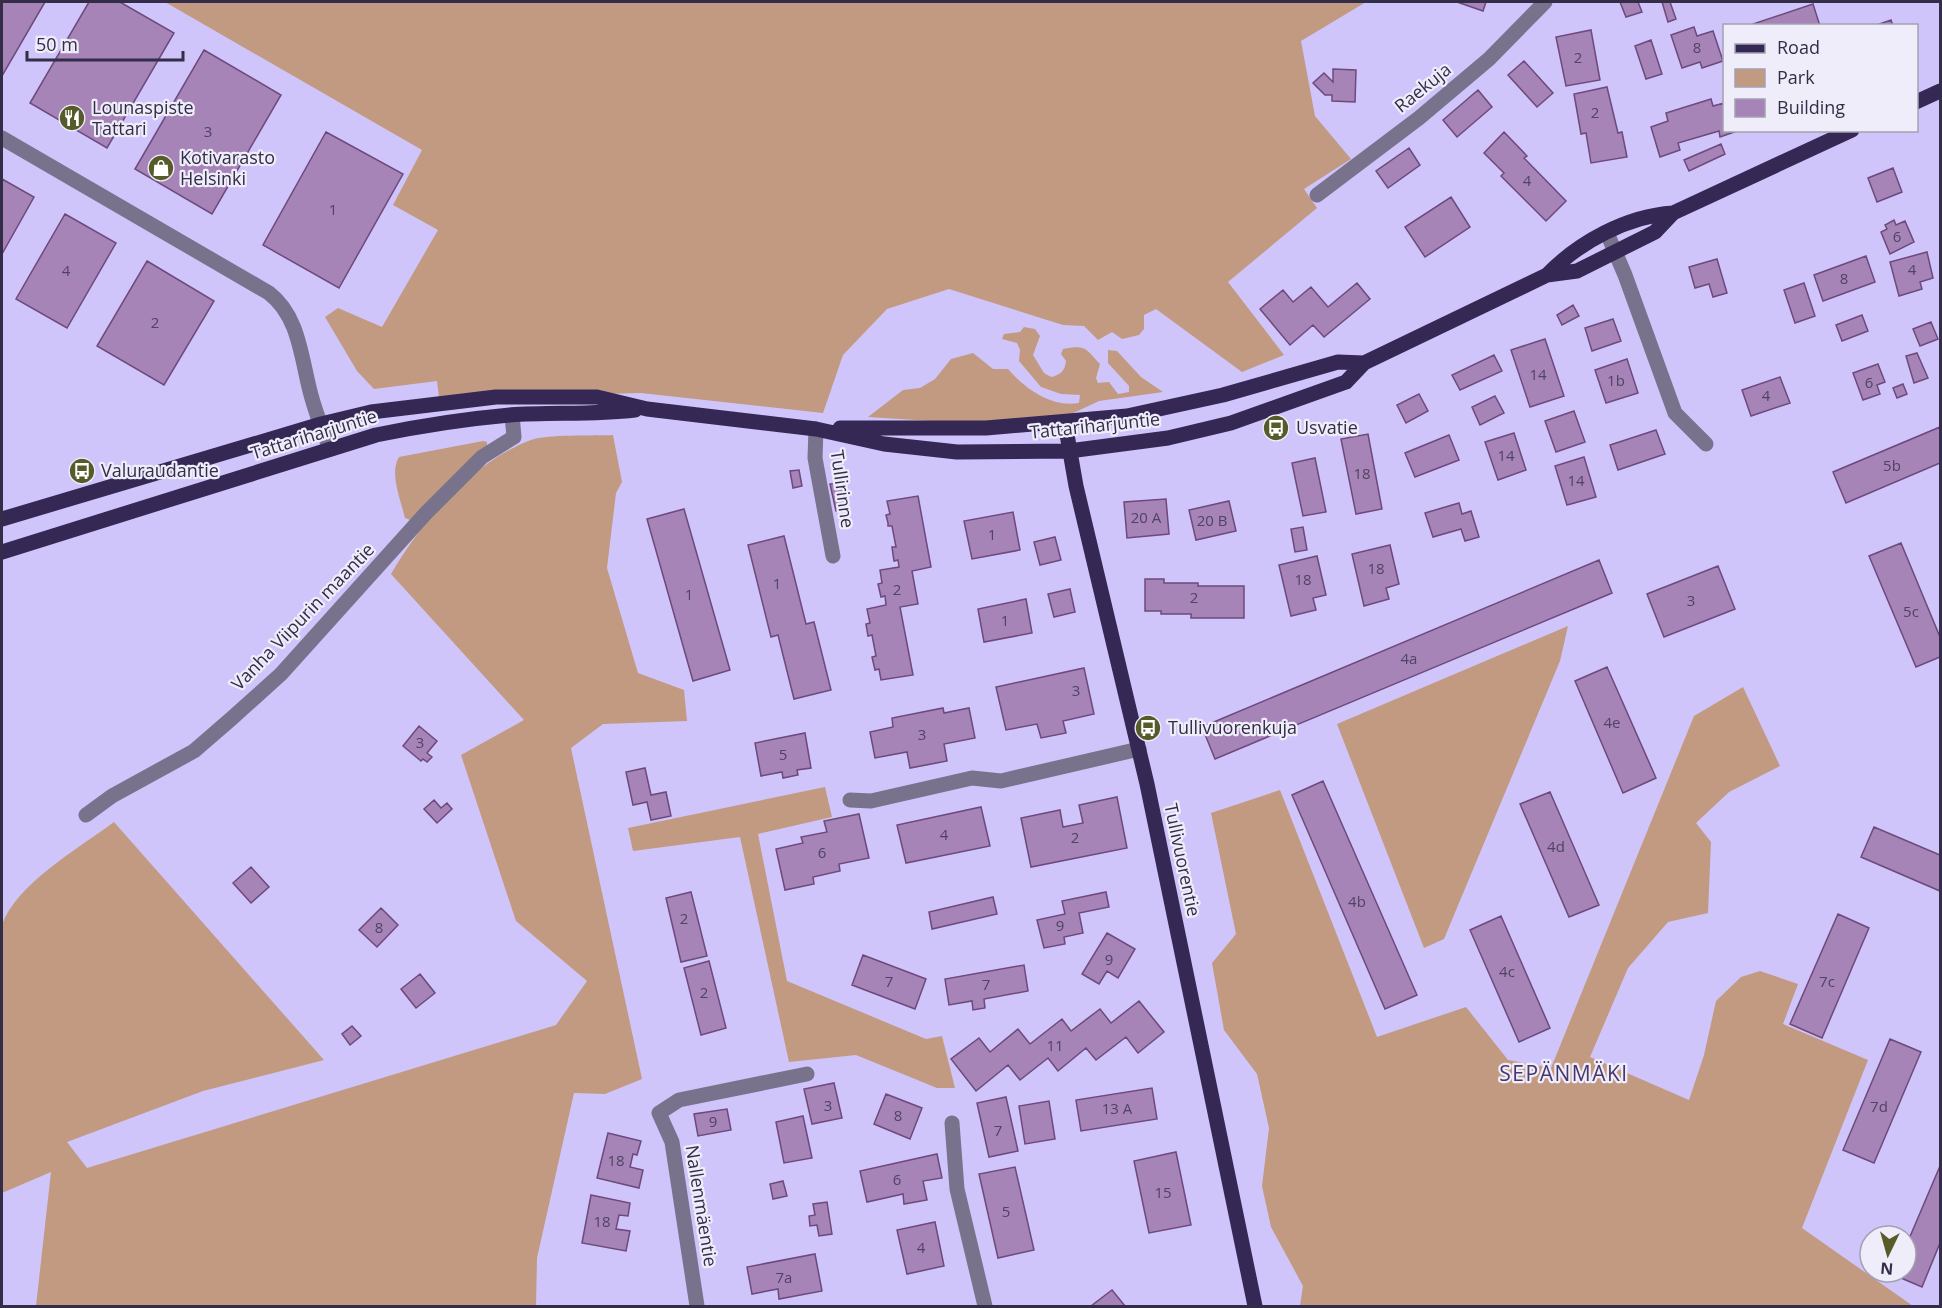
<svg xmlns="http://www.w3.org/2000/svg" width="1942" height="1308" viewBox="0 0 1942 1308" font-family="'Open Sans',sans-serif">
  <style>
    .green { fill: #c19a81 }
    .building { fill: #a684b7; stroke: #6d497d; stroke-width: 1.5 }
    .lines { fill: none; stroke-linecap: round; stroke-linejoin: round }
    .minor { stroke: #78728d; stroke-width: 15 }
    .major { stroke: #352855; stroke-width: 15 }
    .labels { text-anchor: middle; stroke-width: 4.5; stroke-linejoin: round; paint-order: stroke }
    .number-label { font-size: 15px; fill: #504363 }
    .street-label { font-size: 18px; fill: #332d47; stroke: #efedfa }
    .poi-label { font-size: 18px; fill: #332d47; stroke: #efedfa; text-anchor: start }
    .quarter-label { font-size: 21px; letter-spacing: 1.5px; fill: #47376e; stroke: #efedfa }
  </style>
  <rect width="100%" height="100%" fill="#d0c5fa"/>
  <path class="green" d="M165 2H1366L1301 41 1315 116 1351 159 1304 189 1317 208 1228 282 1284 355 1242 372 1156 309 1144 315V329L1139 335 1122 339 1112 332 1098 340 1084 326 1063 325 949 289 887 309 843 355 823 413 641 393 439 398 437 381 374 389 357 371 325 317 338 308 382 327 438 230 393 205 422 150Z
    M1024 327 1035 329 1040 336 1033 355 1044 373 1051 377C1060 375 1065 371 1066 361L1061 354 1063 349C1086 344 1086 349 1100 364L1096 378 1098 383 1109 382 1118 394 1129 392V386L1108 363V350L1117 351 1141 377 1163 392 1099 401 1067 416 963 423 868 417 903 390 920 388 935 379 951 359 973 353 993 369H1008C1025 389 1052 408 1079 403L1080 395 1061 394 1041 387 1019 361 1020 350 1017 343 1002 339 1004 334 1020 332Z
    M613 435 622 482 616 493 607 568 638 673 684 690 687 721 603 724 571 748 642 1079 605 1094 574 1093 537 1258 536 1306H36L51 1172 2 1193V925C16 884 79 848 114 822L324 1060 203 1091 67 1142 87 1168 556 1025 587 981 516 921 461 755 524 720 391 574C422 521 472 462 531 440 547 434 594 436 613 435Z
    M483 441 487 442V446L410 520 405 518C401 501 389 473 399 457Z
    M1568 626 1560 661 1444 939 1424 948 1337 724Z
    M1743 687 1780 766 1729 792 1696 823 1711 842 1708 913 1668 922 1628 968 1590 1057 1689 1100 1704 1055 1716 1001 1741 977 1760 971 1798 984 1783 1024 1868 1060 1802 1228 1913 1306H1300L1303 1286 1271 1227 1262 1186 1269 1128 1257 1074 1224 1030 1212 963 1236 934 1211 813 1280 790 1377 1037 1466 1007 1508 1060 1551 1068 1694 716Z
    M825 787 832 817 758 834 787 981 926 1039 942 1036 955 1088H937L856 1055 789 1062 740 837 633 851 628 828Z"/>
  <path class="building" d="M2 2H45L2 76Z
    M89 2H120L174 33 107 148 30 103Z
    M1457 2H1486L1483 11Z
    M1620 2H1638L1642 12 1626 17Z
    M1662 2H1670L1676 19 1668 22Z
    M1813 4 1820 26H1753V24Z
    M1891 20 1893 26H1874Z
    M1694 27 1697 36 1713 31 1723 61 1702 68 1700 62 1682 68 1671 35Z
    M1591 30 1600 80 1566 86 1556 37Z
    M1651 40 1662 74 1646 79 1635 46Z
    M204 50 281 95 212 214 135 169Z
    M1524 61 1553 93 1537 107 1508 75Z
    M1333 69 1356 70 1355 102 1332 101V95H1325L1313 83 1324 73 1333 82Z
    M1607 87 1618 133 1622 132 1627 157 1591 163 1586 133 1581 134 1574 94Z
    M1478 90 1492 107 1457 137 1443 120Z
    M1711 99 1713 106 1724 103V130H1740L1720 137 1719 131 1678 143 1680 150 1660 157 1651 127 1668 121 1666 113Z
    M326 132 403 174 339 288 263 245Z
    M1504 132 1527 156 1524 158 1566 201 1546 221 1501 176 1504 173 1484 153Z
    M1721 144 1725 154 1689 171 1684 160Z
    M1409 148 1420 165 1388 188 1376 171Z
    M1893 168 1902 192 1877 202 1868 178Z
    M2 179 34 197 2 254Z
    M1451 197 1470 227 1425 257 1405 227Z
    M65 214 116 243 67 328 16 299Z
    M1894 220 1896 225 1905 221 1914 242 1890 254 1881 232 1887 229 1885 225Z
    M1927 252 1933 278 1920 282 1922 289 1899 296 1890 262Z
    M1866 256 1875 282 1823 301 1814 275Z
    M1717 259 1727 293 1713 297 1709 284 1695 288 1689 267Z
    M147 261 214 301 164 385 97 346Z
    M1357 283 1370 299 1324 337 1313 325 1290 345 1260 309 1283 290 1293 302 1311 287 1328 307Z
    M1804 283 1815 316 1795 323 1784 290Z
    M1573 305 1579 316 1562 325 1557 315Z
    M1862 315 1868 331 1842 341 1836 325Z
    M1613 319 1621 341 1592 351 1585 328Z
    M1931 322 1938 339 1920 346 1913 329Z
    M1545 339 1564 396 1530 407 1511 350Z
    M1917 353 1928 378 1914 383 1906 356Z
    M1494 355 1502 371 1460 390 1452 375Z
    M1627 359 1638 393 1606 403 1595 370Z
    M1878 364 1885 382 1877 385 1880 394 1863 400 1853 373Z
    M1780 377 1790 403 1751 416 1742 390Z
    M1903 384 1907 394 1897 398 1893 388Z
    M1419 394 1428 411 1406 423 1397 405Z
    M1495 396 1504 413 1480 425 1472 407Z
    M1574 411 1585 442 1556 452 1545 421Z
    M1940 427V463L1846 503 1833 472Z
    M1281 428 1283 433 1270 437 1268 432Z
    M1656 430 1665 454 1618 470 1610 445Z
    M1514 433 1526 470 1498 480 1485 442Z
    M1368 434 1382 509 1356 514 1341 439Z
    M1449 435 1459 460 1415 477 1405 453Z
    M1584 457 1596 497 1567 505 1555 466Z
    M1315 458 1326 512 1303 516 1292 463Z
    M799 470 802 486 793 488 790 471Z
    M842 482 848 509 836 511 830 484Z
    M918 496 931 567 912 571 918 604 900 607 913 675 881 680 879 669 875 670 872 657 876 656 872 635 868 636 866 624 870 623 867 609 886 605 885 596 881 597 878 584 882 583 880 570 899 567 898 560 894 561 892 547H896L892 526H888V523L886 515 890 514 887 501Z
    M1166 499 1169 534 1127 538 1124 502Z
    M1229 501 1236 531 1196 540 1189 510Z
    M1459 503 1462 514 1471 511 1479 537 1465 541 1461 529 1433 537 1425 513Z
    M684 509 730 670 693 681 647 519Z
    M1013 512 1020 550 972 559 964 521Z
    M1303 527 1307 550 1295 552 1291 529Z
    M784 536 806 624 814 622 831 690 794 699 778 635 771 637 748 545Z
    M1055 537 1061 560 1040 565 1034 542Z
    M1901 543 1940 637V657L1916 667 1869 556Z
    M1390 545 1399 584 1386 588 1389 599 1364 606 1352 554Z
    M1317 556 1326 595 1313 598 1316 610 1291 616 1279 565Z
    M1599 560 1612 593 1215 759 1202 727Z
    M1718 566 1735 609 1664 637 1647 594Z
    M1145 579H1164V583H1198V586H1244V618H1191V614H1161V611H1145Z
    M1070 589 1075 612 1054 617 1048 594Z
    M1026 599 1032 633 984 642 978 609Z
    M1607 667 1656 778 1623 793 1575 681Z
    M1084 668 1094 714 1063 721 1066 733 1041 738 1037 724 1006 730 996 687Z
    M943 708 944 713 969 708 975 738 944 744 947 761 910 768 907 752 875 758 870 732 893 727 892 718Z
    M419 726 437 741 427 753 432 757 427 762 423 759 421 761 403 746Z
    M805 733 811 768 797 770 798 775 783 778 782 772 761 776 755 743Z
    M645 768 651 795 666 792 671 816 651 820 647 802 633 805 626 772Z
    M1323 781 1417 995 1385 1009 1292 795Z
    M1550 792 1599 905 1569 917 1520 804Z
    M1117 797 1127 848 1031 867 1021 818 1060 810 1063 827 1083 823 1079 805Z
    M434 800 441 808 447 803 452 809 437 823 424 809Z
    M981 807 990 846 906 863 897 825Z
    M859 814 869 858 839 864 840 871 813 877 814 884 785 890 776 849 803 843 801 837 827 832 824 821Z
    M1874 827 1940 855V891L1861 857Z
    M251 867 269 887 251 903 233 883Z
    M691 892 707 956 681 962 666 898Z
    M1106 892 1109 907 1079 913 1083 933 1064 937 1065 944 1044 948 1037 920 1065 914 1062 901Z
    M993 897 997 914 932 929 929 912Z
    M381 908 398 925 377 947 359 930Z
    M1838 914 1869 928 1822 1038 1790 1024Z
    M1501 916 1550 1028 1519 1042 1470 930Z
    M1107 933 1135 949 1118 978 1107 971 1099 984 1082 974Z
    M863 955 926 979 915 1009 852 985Z
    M709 961 726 1028 701 1035 684 968Z
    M1024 965 1028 991 984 999 985 1008 973 1010 972 1001 949 1005 945 979Z
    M420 974 435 993 416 1008 401 989Z
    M1139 1001 1164 1032 1138 1053 1126 1037 1096 1060 1086 1048 1058 1071 1048 1058 1020 1080 1008 1065 976 1091 951 1059 979 1038 990 1052 1018 1029 1030 1044 1062 1019 1071 1031 1100 1009 1111 1023Z
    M352 1026 361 1036 350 1045 342 1034Z
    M1890 1039 1921 1052 1874 1163 1843 1150Z
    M834 1083 842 1118 812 1124 804 1089Z
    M1152 1088 1157 1119 1081 1131 1076 1100Z
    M886 1094 922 1108 910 1139 874 1124Z
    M1006 1097 1018 1151 989 1157 977 1103Z
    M1049 1101 1055 1139 1025 1144 1019 1106Z
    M727 1109 731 1130 698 1136 694 1114Z
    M803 1116 812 1158 784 1163 776 1122Z
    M608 1133 641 1141 637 1155 633 1154 630 1167 643 1170 639 1188 597 1178Z
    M1176 1152 1191 1225 1149 1233 1134 1161Z
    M937 1154 942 1178 923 1181 927 1200 904 1204 903 1194 867 1202 860 1171Z
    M1940 1166V1243L1922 1287 1894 1275 1895 1272H1906V1246Z
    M1015 1167 1034 1250 998 1258 979 1174Z
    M783 1181 787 1196 773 1199 770 1184Z
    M591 1195 630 1203 628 1216 619 1215 616 1229 630 1231 626 1251 582 1243Z
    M827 1202 832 1234 819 1236 817 1225 810 1226 809 1216 815 1215 813 1204Z
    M935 1222 944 1266 907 1274 897 1230Z
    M815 1254 822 1291 779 1299 778 1289 752 1294 747 1267Z
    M1112 1290 1125 1306H1091Z"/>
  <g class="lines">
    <path class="minor" d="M2 138 269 293C300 317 301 359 311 395 316 414 323 431 330 449
      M1317 195 1419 118 1489 59 1545 2
      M1607 233 1625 275 1675 413 1706 444
      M816 429 815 458 833 556
      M850 800 871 801 972 778 1001 781 1139 749
      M86 815 112 796 194 751 231 719 281 674 426 513 482 457 514 437 512 415
      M952 1123 957 1189 985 1306
      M697 1306 672 1142 659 1113 679 1100 807 1074"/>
    <path class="major" d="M1916 102 1940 91
      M1547 275 1577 271 1655 232 1673 213
      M1065 423 1076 486 1147 784 1255 1306
      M840 428H986L1127 416 1223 395 1338 362 1364 363
      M2 519 321 424 371 412 496 397H597L647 409 816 429 884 444 957 452 1069 451 1168 438 1231 423 1346 382 1364 363 1547 275C1579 242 1627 216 1673 213L1852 130
      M2 552 376 435C420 426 465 419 510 415 552 412 593 415 635 410"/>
  </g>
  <defs>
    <g id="restaurant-disc" transform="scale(1.35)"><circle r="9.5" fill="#565b29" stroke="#efedfa"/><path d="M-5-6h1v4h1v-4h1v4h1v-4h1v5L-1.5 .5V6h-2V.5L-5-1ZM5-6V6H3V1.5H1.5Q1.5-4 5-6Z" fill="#fff"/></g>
    <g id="shop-disc" transform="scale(1.35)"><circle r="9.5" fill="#565b29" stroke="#efedfa"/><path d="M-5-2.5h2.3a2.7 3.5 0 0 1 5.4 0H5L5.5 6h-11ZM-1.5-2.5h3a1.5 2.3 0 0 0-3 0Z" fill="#fff"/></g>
    <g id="bus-disc" transform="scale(1.35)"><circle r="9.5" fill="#565b29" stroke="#efedfa"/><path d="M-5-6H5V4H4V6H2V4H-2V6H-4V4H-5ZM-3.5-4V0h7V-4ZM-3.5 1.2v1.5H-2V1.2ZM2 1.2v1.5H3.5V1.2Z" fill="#fff"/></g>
  </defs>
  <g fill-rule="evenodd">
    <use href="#restaurant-disc" x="72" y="118"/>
    <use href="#shop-disc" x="161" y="168"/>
    <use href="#bus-disc" x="1276" y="428"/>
    <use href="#bus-disc" x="82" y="471"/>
    <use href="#bus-disc" x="1148" y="728"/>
  </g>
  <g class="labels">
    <g class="number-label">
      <text x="1697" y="53">8</text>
      <text x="1578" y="63">2</text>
      <text x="1595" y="118">2</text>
      <text x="208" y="137">3</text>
      <text x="1527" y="186">4</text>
      <text x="333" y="215">1</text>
      <text x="1897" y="242">6</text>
      <text x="1912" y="275">4</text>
      <text x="66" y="276">4</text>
      <text x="1844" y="284">8</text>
      <text x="155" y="328">2</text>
      <text x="1538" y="380">14</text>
      <text x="1616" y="386">1b</text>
      <text x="1869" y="388">6</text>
      <text x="1766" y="401">4</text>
      <text x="1506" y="461">14</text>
      <text x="1892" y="471">5b</text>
      <text x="1362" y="479">18</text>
      <text x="1576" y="486">14</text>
      <text x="1146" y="523">20 A</text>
      <text x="1212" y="526">20 B</text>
      <text x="992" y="540">1</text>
      <text x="1376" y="574">18</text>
      <text x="1303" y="585">18</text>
      <text x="777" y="589">1</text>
      <text x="897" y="595">2</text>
      <text x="689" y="600">1</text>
      <text x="1194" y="603">2</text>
      <text x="1691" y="606">3</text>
      <text x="1911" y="617">5c</text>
      <text x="1005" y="626">1</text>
      <text x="1409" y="664">4a</text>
      <text x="1076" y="696">3</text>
      <text x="1612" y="728">4e</text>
      <text x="922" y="740">3</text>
      <text x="420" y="748">3</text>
      <text x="783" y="760">5</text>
      <text x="944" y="840">4</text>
      <text x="1075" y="843">2</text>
      <text x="1556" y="852">4d</text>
      <text x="822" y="858">6</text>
      <text x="1357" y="907">4b</text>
      <text x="684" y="924">2</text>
      <text x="1060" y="931">9</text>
      <text x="379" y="933">8</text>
      <text x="1109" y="965">9</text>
      <text x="1507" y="977">4c</text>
      <text x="889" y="987">7</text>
      <text x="1827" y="987">7c</text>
      <text x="986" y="990">7</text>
      <text x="704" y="998">2</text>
      <text x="1055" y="1051">11</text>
      <text x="828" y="1111">3</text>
      <text x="1879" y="1112">7d</text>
      <text x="1117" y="1114">13 A</text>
      <text x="898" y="1121">8</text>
      <text x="713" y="1127">9</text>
      <text x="998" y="1136">7</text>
      <text x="616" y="1166">18</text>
      <text x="897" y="1185">6</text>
      <text x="1163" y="1198">15</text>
      <text x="1006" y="1217">5</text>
      <text x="602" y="1227">18</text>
      <text x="921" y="1253">4</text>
      <text x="784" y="1283">7a</text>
    </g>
    <g class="street-label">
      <text transform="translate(1423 88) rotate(-39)" y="6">Raekuja</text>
      <text transform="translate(1095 426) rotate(-6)" y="6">Tattariharjuntie</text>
      <text transform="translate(314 435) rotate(-17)" y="6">Tattariharjuntie</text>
      <text transform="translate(842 489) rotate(82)" y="6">Tullirinne</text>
      <text transform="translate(303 617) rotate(-46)" y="6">Vanha Viipurin maantie</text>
      <text transform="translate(1182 860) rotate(78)" y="6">Tullivuorentie</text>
      <text transform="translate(701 1206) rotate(81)" y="6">Nallenmäentie</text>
    </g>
    <g class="poi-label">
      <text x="92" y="114">Lounaspiste<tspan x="92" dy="21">Tattari</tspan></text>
      <text x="180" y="164">Kotivarasto<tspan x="180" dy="21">Helsinki</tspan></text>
      <text x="1296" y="434">Usvatie</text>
      <text x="101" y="477">Valuraudantie</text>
      <text x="1168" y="734">Tullivuorenkuja</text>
    </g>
    <g class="quarter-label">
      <text x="1564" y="1081">SEPÄNMÄKI</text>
    </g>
  </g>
  <rect width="1942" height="1308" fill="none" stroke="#332d47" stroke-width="6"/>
  <rect x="1723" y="24" width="195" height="108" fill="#efedfa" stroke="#a4a0b2" stroke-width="1.5"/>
  <rect x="1735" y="44" width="30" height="9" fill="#352855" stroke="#a4a0b2" stroke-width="1.5"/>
  <text x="1777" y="54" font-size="18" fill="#332d47">Road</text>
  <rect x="1735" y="69" width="30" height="18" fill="#c19a81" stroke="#a4a0b2" stroke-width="1.5"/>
  <text x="1777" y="84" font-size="18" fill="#332d47">Park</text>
  <rect x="1735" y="99" width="30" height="18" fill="#a684b7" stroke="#a4a0b2" stroke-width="1.5"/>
  <text x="1777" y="114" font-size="18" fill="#332d47">Building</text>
  <g transform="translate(1888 1254) rotate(185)"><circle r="28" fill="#efedfa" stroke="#a4a0b2" stroke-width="1.5"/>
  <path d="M0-4.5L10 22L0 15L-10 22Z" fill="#565b29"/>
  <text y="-9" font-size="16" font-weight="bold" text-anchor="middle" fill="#332d47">N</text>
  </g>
  <path d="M27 51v9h156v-9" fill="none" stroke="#332d47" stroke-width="3"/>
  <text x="36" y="51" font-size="18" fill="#332d47" stroke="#efedfa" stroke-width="4.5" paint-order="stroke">50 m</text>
</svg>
